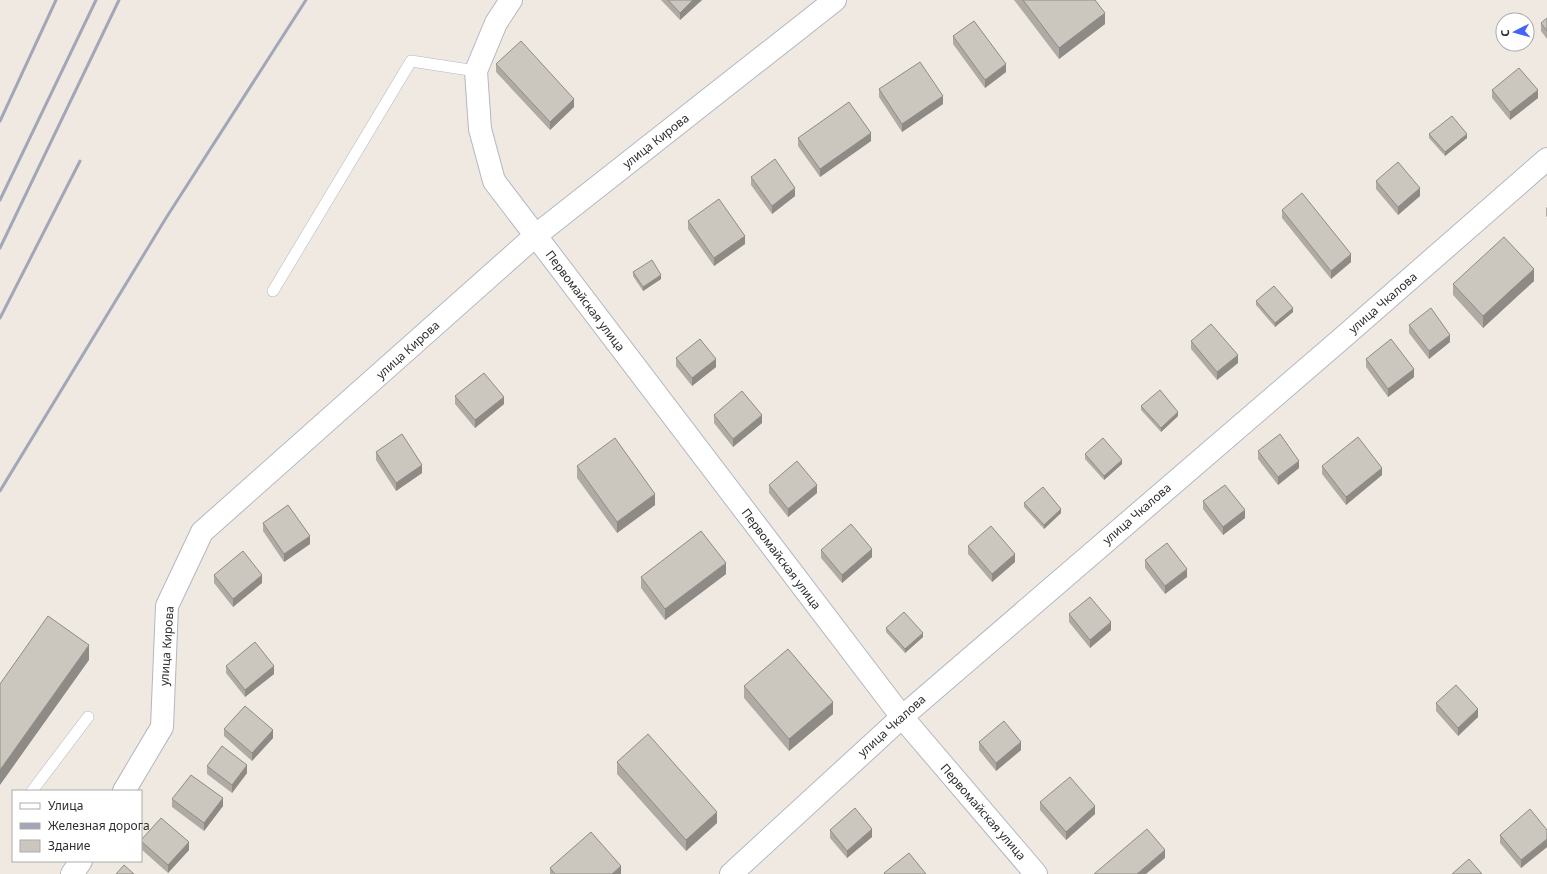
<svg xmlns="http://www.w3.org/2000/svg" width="1547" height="874" viewBox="0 0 1547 874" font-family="'Noto Sans',sans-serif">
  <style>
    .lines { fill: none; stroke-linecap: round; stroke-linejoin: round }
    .lane-casing { stroke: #b4b7c1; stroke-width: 12 }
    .street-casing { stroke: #b4b7c1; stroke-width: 24 }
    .lane { stroke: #fff; stroke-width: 11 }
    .street { stroke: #fff; stroke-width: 22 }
    .rail { stroke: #a3a6b8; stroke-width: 3 }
    .wall { fill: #afaba4 }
    .shaded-wall { fill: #8e8b86 }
    .building { fill: #cbc7bf; stroke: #8e8b86 }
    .labels { text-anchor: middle; stroke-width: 3.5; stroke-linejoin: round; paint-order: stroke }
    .street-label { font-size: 12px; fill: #2e2e2e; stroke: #fff }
  </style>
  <rect width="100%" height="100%" fill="#efe9e1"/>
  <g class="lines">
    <g class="lane-casing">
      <path id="lane" d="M273 291 411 61 476 71
        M32 791 88 717"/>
    </g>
    <g class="street-casing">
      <path id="street" d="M511 0 496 23 476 71 480 129 494 181 902 717 1036 874
        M124 791 162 727 167 606 202 532 535 236 835 0
        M72 874 81 861
        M731 874 902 717 1340 340 1547 159"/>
    </g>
    <use href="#lane" class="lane"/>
    <use href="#street" class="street"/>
    <path class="rail" d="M0 121 56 0
      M0 200 96 0
      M0 248 119 0
      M0 318 80 161
      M0 491 166 218 306 0"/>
  </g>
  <path class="wall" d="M661 0H702L680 20Z
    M1014 0H1095L1105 24 1059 59Z
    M1547 18V39L1541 31V23Z
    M953 36 1006 72 985 88 953 44Z
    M496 64 574 107 550 130 496 72Z
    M879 89 943 104 902 132 879 97Z
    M1492 90 1538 98 1510 120 1492 98Z
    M1429 134 1467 138 1445 156 1429 138Z
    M798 138 871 141 820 177 798 146Z
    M751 177 795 196 772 214 751 185Z
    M1376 181 1420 196 1398 215 1376 189Z
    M1547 207V217L1546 216V208Z
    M1282 210 1351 262 1331 279 1282 218Z
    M688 221 745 244 714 266 688 229Z
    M633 272 661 279 643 291 633 276Z
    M1534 281 1483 328 1453 295V284Z
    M1256 301 1293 312 1275 327 1256 305Z
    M1409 325 1450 342 1429 359 1409 333Z
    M1191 341 1238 363 1217 380 1191 349Z
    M676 358 716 367 692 386 676 366Z
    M1366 359 1414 377 1388 397 1366 367Z
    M455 396 504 404 475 428 455 404Z
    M1141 406 1178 416 1161 432 1141 410Z
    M714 415 762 423 733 447 714 423Z
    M1258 451 1299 468 1278 485 1258 459Z
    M376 452 422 473 396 491 376 460Z
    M1085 454 1122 464 1104 480 1085 459Z
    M577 466 655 505 617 533 577 478Z
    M1322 466 1382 475 1346 505 1322 474Z
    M769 485 817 493 788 517 769 493Z
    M1203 501 1245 518 1223 535 1203 509Z
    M1024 503 1061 513 1044 529 1024 507Z
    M263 523 310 544 284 562 263 531Z
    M968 546 1015 562 992 582 968 554Z
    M821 550 872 557 842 583 821 558Z
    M1145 560 1187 577 1165 594 1145 568Z
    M726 574 665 620 641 588V577Z
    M214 575 262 583 233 607 214 583Z
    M1069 614 1111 630 1090 648 1069 622Z
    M886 628 923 637 905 653 886 632Z
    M226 666 274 674 245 697 226 673Z
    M744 686 833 714 789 751 744 698Z
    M1436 703 1478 717 1458 736 1436 711Z
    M224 729 273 738 252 761 224 736Z
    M979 742 1021 750 996 771 979 750Z
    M617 762 717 823 686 851 617 774Z
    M207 766 247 773 232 793 207 774Z
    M172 799 223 806 204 831 172 807Z
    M1040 802 1095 814 1066 840 1040 810Z
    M830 830 872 837 847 858 830 838Z
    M1547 830V847L1521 868 1500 843V835Z
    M141 840 189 850 168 873 141 849Z
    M550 868 621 874H550Z"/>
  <path class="shaded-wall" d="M693 0H702L680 20V13Z
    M1105 13V24L1059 59V48Z
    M1006 64V72L985 88V80Z
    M1538 90V98L1510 120V112Z
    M943 96V104L902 132V124Z
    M574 99V107L550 130V122Z
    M871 133V141L820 177V169Z
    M1467 134V138L1445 156V152Z
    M795 188V196L772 214V206Z
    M1420 188V196L1398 215V207Z
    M745 236V244L714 266V258Z
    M1351 254V262L1331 279V271Z
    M1534 269V281L1483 328V316Z
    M661 275V279L643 291V287Z
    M1293 308V312L1275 327V323Z
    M1450 335V342L1429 359V351Z
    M1238 355V363L1217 380V372Z
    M716 359V367L692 386V378Z
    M1414 369V377L1388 397V389Z
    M504 397V404L475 428V420Z
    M1178 412V416L1161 432V428Z
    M762 415V423L733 447V439Z
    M1122 460V464L1104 480V476Z
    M1299 461V468L1278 485V477Z
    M422 465V473L396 491V483Z
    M1382 468V475L1346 505V497Z
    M817 485V493L788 517V509Z
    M655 494V505L617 533V522Z
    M1061 509V513L1044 529V525Z
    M1245 510V518L1223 535V527Z
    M310 536V544L284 562V554Z
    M872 549V557L842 583V575Z
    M1015 554V562L992 582V574Z
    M726 563V574L665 620V609Z
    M1187 569V577L1165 594V586Z
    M262 575V583L233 607V599Z
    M1111 622V630L1090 648V640Z
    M923 633V637L905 653V649Z
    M89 645V660L0 785V770Z
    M274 666V674L245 697V690Z
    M833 702V714L789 751V739Z
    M1478 709V717L1458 736V728Z
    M273 730V738L252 761V753Z
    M1021 742V750L996 771V763Z
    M247 765V773L232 793V785Z
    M223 798V806L204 831V823Z
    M1095 806V814L1066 840V832Z
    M717 812V823L686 851V840Z
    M872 829V837L847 858V851Z
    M1547 839V847L1521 868V860Z
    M189 842V850L168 873V865Z
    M1165 850V858L1146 874H1137Z
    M621 866V874H612Z"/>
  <path class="building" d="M668 0H693L680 13Z
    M1023 0H1095L1105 13 1059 48Z
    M1547 18V31L1541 23Z
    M974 21 1006 64 985 80 953 36Z
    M521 41 574 99 550 122 496 64Z
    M920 62 943 96 902 124 879 89Z
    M1519 68 1538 90 1510 112 1492 90Z
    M849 102 871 133 820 169 798 138Z
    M1452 116 1467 134 1445 152 1429 134Z
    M775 159 795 188 772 206 751 177Z
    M1398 162 1420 188 1398 207 1376 181Z
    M1302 193 1351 254 1331 271 1282 210Z
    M719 199 745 236 714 258 688 221Z
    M1504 237 1534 269 1483 316 1453 284Z
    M652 260 661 275 643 287 633 272Z
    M1274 286 1293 308 1275 323 1256 301Z
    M1431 308 1450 335 1429 351 1409 325Z
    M1211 324 1238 355 1217 372 1191 341Z
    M700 339 716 359 692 378 676 358Z
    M1391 339 1414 369 1388 389 1366 359Z
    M484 373 504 397 475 420 455 396Z
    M1160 390 1178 412 1161 428 1141 406Z
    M742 391 762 415 733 439 714 415Z
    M402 434 422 465 396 483 376 452Z
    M1280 434 1299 461 1278 477 1258 451Z
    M1358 437 1382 468 1346 497 1322 466Z
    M615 438 655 494 617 522 577 466Z
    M1103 438 1122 460 1104 476 1085 454Z
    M797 461 817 485 788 509 769 485Z
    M1225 485 1245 510 1223 527 1203 501Z
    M1043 487 1061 509 1044 525 1024 503Z
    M288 505 310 536 284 554 263 523Z
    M851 524 872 549 842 575 821 550Z
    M991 526 1015 554 992 574 968 546Z
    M701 531 726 563 665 609 641 577Z
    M1167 543 1187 569 1165 586 1145 560Z
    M243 551 262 575 233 599 214 575Z
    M1090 597 1111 622 1090 640 1069 614Z
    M904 612 923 633 905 649 886 628Z
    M48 616 89 645 0 770V684Z
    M255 642 274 666 245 690 226 666Z
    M788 649 833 702 789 739 744 686Z
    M1456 685 1478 709 1458 728 1436 703Z
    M245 706 273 730 252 753 224 729Z
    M1004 721 1021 742 996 763 979 742Z
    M648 734 717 812 686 840 617 762Z
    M222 746 247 765 232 785 207 766Z
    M191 775 223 798 204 823 172 799Z
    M1070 777 1095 806 1066 832 1040 802Z
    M855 808 872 829 847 851 830 830Z
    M1530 809 1547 830V839L1521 860 1500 835Z
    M161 818 189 842 168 865 141 841V840Z
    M1147 829 1165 850 1137 874H1094Z
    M591 832 621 866 612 874H555L550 868Z
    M909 853 926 874H885L884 873Z
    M1469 859 1482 874H1452Z
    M124 865 134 874H116Z"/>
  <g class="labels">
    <g class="street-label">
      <text transform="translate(656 141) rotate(-38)" y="4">улица Кирова</text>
      <text transform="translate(585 301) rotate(53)" y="4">Первомайская улица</text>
      <text transform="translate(1383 303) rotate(-41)" y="4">улица Чкалова</text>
      <text transform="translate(408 350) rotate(-42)" y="4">улица Кирова</text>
      <text transform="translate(1137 514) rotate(-41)" y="4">улица Чкалова</text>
      <text transform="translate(781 559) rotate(53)" y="4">Первомайская улица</text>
      <text transform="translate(167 646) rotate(-86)" y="4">улица Кирова</text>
      <text transform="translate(892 726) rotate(-42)" y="4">улица Чкалова</text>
      <text transform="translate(983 812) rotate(49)" y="4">Первомайская улица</text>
    </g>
  </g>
  <rect x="12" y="790" width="130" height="72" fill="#ffffff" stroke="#ababab"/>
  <rect x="20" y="803" width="20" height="6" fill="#ffffff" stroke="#ababab"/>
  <text x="48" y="810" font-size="12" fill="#2e2e2e">Улица</text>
  <rect x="20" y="823" width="20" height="6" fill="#a3a6b8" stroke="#ababab"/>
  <text x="48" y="830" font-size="12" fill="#2e2e2e">Железная дорога</text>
  <rect x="20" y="840" width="20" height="12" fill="#cbc7bf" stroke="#ababab"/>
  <text x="48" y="850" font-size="12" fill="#2e2e2e">Здание</text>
  <g transform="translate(1515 32) rotate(264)"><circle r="19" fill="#ffffff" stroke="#ababab"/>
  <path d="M0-3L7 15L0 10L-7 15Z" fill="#4264fb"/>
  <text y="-6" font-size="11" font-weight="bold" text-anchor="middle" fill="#2e2e2e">С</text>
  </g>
</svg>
